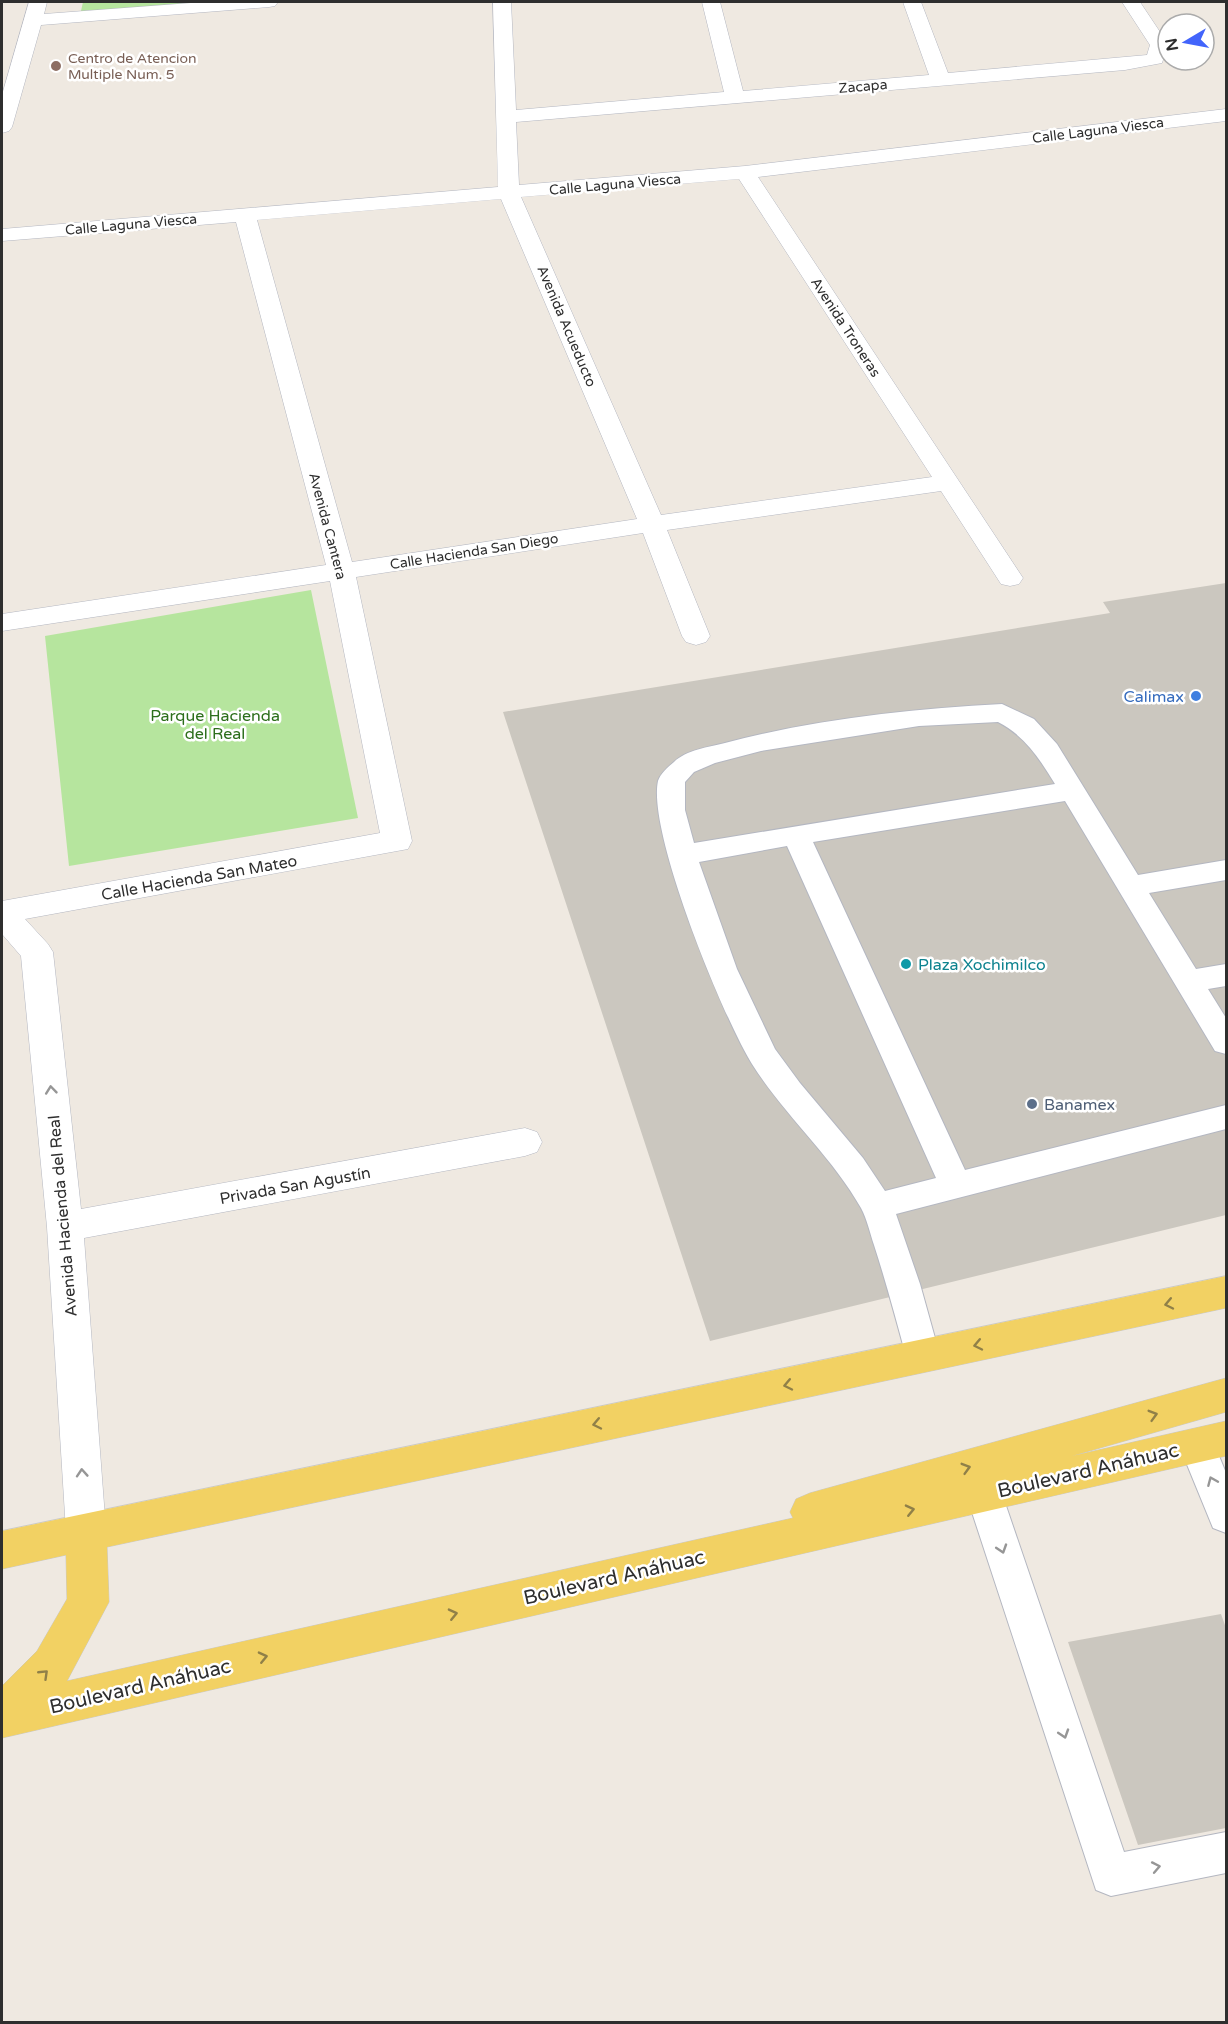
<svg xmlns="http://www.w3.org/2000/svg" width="1228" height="2024" viewBox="0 0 1228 2024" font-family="'Varela Round',sans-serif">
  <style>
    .green { fill: #b6e59e }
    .building { fill: #cbc7bf }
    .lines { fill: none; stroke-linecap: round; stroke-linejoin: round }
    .lane-casing { stroke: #b4b7c1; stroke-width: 2 }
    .street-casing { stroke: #b4b7c1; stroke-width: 1 }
    .primary-casing { stroke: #c9c9c9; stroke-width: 1 }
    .lane { fill: #fff; fill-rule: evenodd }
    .street { fill: #fff; fill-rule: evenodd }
    .primary { fill: #f2d163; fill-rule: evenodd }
    .oneway { stroke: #969696 }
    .oneway2 { stroke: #908048 }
    .education-dot { fill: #8d6e63; stroke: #fff; stroke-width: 2 }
    .shop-dot { fill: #3f7fe0; stroke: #fff; stroke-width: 2 }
    .culture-dot { fill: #0f9aa8; stroke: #fff; stroke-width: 2 }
    .service-dot { fill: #5c6f8a; stroke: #fff; stroke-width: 2 }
    .labels { text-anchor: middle; stroke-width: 5; stroke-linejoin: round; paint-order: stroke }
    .far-education-label { font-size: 14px; fill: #785e54; stroke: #fff; text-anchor: start }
    .far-street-label { font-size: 14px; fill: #2e2e2e; stroke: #fff }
    .shop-label { font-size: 16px; fill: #366cbe; stroke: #fff; text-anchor: end }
    .park-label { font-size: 16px; fill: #2c6e1b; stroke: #fff }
    .street-label { font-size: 16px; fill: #2e2e2e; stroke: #fff }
    .culture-label { font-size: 16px; fill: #0d838f; stroke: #fff; text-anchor: start }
    .service-label { font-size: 16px; fill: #4e5e75; stroke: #fff; text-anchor: start }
    .near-street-label { font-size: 20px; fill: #2e2e2e; stroke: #fff }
  </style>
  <rect width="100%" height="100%" fill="#efe9e1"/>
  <path class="green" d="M83 2H256L81 11Z
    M311 590 358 818 69 866 45 636Z"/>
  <path class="building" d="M1226 583V1215L710 1341 503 712 1110 613 1103 602Z
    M1221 1614 1226 1628V1828L1138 1845 1068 1642Z"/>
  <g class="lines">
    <g class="lane-casing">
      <path id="lane" d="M1002 704 1034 719 1057 744 1138 875 1226 860V880L1149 893 1196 969 1226 964V986L1208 989 1226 1018V1054L1215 1051 1065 801 813 842 965 1170 1226 1105V1129L896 1214 920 1284 940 1356 935 1367 923 1371 911 1367 906 1356C896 1319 886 1282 874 1245 870 1233 867 1219 861 1208 831 1155 784 1115 752 1064 723 1017 647 832 658 781 660 774 668 767 674 762 686 750 709 747 725 743 815 719 909 709 1002 704ZM998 722C1025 736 1039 758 1055 784L694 843 685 810V782L694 772 715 763 761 751 919 726ZM787 846 936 1178 885 1191 863 1158 800 1083 775 1049 737 969 699 862Z
        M1197 1429 1210 1434 1226 1473V1533L1213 1528 1179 1445 1184 1434Z
        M984 1477 997 1482 1002 1494 1124 1852 1226 1832V1873L1111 1896 1096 1890 966 1494 971 1482Z"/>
    </g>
    <g class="street-casing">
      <path id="street" d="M29 2H47L44 14 204 2H278L275 6 269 7 41 25 12 127 9 131 2 133V95Z
        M493 2H511L516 110 724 92 702 2H720L743 91 929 75 903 2H921L948 73 1147 55 1150 45 1122 2H1140L1168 44 1162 63 1125 70 516 122 519 185 745 166 1226 109V121L758 177 1023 578 1019 584 1010 586 1001 584 941 491 667 530 710 636 706 642 696 645 686 642 682 636 643 533 356 577 412 841 408 849 25 919 48 944 53 952 81 1209 525 1128 537 1132 542 1142 537 1152 525 1156 84 1238 106 1531 100 1544 86 1550 72 1544 66 1531 47 1227 21 956 2 934V901L380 833 330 581 2 631V614L326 565 236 222 2 241V229L498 187ZM739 179 932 477 661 515 521 197ZM501 199 637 519 352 562 257 220Z"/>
    </g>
    <g class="primary-casing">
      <path id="primary" d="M1226 1276V1308L107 1547 109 1602 67 1681 793 1518 790 1512 796 1499 810 1493 1226 1378V1412L1072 1456 1226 1421V1456L2 1738V1686L37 1651 67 1599 66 1555 2 1569V1531Z"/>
    </g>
    <use href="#lane" class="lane"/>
    <use href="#street" class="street"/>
    <use href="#primary" class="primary"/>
  </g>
  <defs><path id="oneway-chevron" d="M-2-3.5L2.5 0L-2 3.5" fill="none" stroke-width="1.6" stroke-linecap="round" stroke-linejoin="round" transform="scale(1.5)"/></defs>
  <g class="oneway">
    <use href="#oneway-chevron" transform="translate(51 1090) rotate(-96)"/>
    <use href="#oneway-chevron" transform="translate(82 1473) rotate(-94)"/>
    <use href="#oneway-chevron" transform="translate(1212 1481) rotate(-113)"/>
    <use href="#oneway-chevron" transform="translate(1002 1549) rotate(72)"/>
    <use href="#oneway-chevron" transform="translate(1064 1734) rotate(72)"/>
    <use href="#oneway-chevron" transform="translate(1156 1867) rotate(-11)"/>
  </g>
  <g class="oneway2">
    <use href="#oneway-chevron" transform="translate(1169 1304) rotate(168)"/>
    <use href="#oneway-chevron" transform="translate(978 1345) rotate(168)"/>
    <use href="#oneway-chevron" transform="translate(788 1385) rotate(168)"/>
    <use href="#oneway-chevron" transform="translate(1153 1415) rotate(-16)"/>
    <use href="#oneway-chevron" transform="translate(597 1424) rotate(168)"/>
    <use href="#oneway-chevron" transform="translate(966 1468) rotate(-16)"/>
    <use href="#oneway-chevron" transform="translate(910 1510) rotate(-13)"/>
    <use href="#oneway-chevron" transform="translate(453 1614) rotate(-13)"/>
    <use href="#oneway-chevron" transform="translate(263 1657) rotate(-13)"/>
    <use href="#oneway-chevron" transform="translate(44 1674) rotate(-44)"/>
  </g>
  <circle class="education-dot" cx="56" cy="66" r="6"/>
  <circle class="shop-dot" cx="1196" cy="696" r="6"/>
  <circle class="culture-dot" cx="906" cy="964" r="6"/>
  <circle class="service-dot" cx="1032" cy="1104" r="6"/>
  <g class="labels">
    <g class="far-education-label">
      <text x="68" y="63">Centro de Atencion<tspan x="68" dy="16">Multiple Num. 5</tspan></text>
    </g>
    <g class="far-street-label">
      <text transform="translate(863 86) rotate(-5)" y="5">Zacapa</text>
      <text transform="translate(1098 130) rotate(-7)" y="5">Calle Laguna Viesca</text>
      <text transform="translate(615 184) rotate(-5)" y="5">Calle Laguna Viesca</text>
      <text transform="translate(131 224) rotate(-5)" y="5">Calle Laguna Viesca</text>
      <text transform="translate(567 326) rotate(67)" y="5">Avenida Acueducto</text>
      <text transform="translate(846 327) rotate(57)" y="5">Avenida Troneras</text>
      <text transform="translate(328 526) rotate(75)" y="5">Avenida Cantera</text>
      <text transform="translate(474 551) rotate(-9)" y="5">Calle Hacienda San Diego</text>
    </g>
    <g class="shop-label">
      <text x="1184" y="702">Calimax</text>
    </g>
    <g class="park-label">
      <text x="215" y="721">Parque Hacienda<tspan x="215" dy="18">del Real</tspan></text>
    </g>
    <g class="street-label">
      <text transform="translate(199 877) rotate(-10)" y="6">Calle Hacienda San Mateo</text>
      <text transform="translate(295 1185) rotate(-10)" y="6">Privada San Agustín</text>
      <text transform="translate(62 1216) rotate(-95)" y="6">Avenida Hacienda del Real</text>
    </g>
    <g class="culture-label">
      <text x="918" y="970">Plaza Xochimilco</text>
    </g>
    <g class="service-label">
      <text x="1044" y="1110">Banamex</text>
    </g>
    <g class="near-street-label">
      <text transform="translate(1088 1470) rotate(-13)" y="7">Boulevard Anáhuac</text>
      <text transform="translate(614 1577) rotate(-13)" y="7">Boulevard Anáhuac</text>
      <text transform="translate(140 1686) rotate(-13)" y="7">Boulevard Anáhuac</text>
    </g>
  </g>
  <rect width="1228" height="2024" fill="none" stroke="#2e2e2e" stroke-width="6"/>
  <g transform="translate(1186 42) rotate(260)"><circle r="28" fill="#ffffff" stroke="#ababab" stroke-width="1.5"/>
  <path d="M0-4.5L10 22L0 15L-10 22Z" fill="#4264fb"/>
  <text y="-9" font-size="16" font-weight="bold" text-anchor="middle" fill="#2e2e2e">N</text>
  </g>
</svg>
